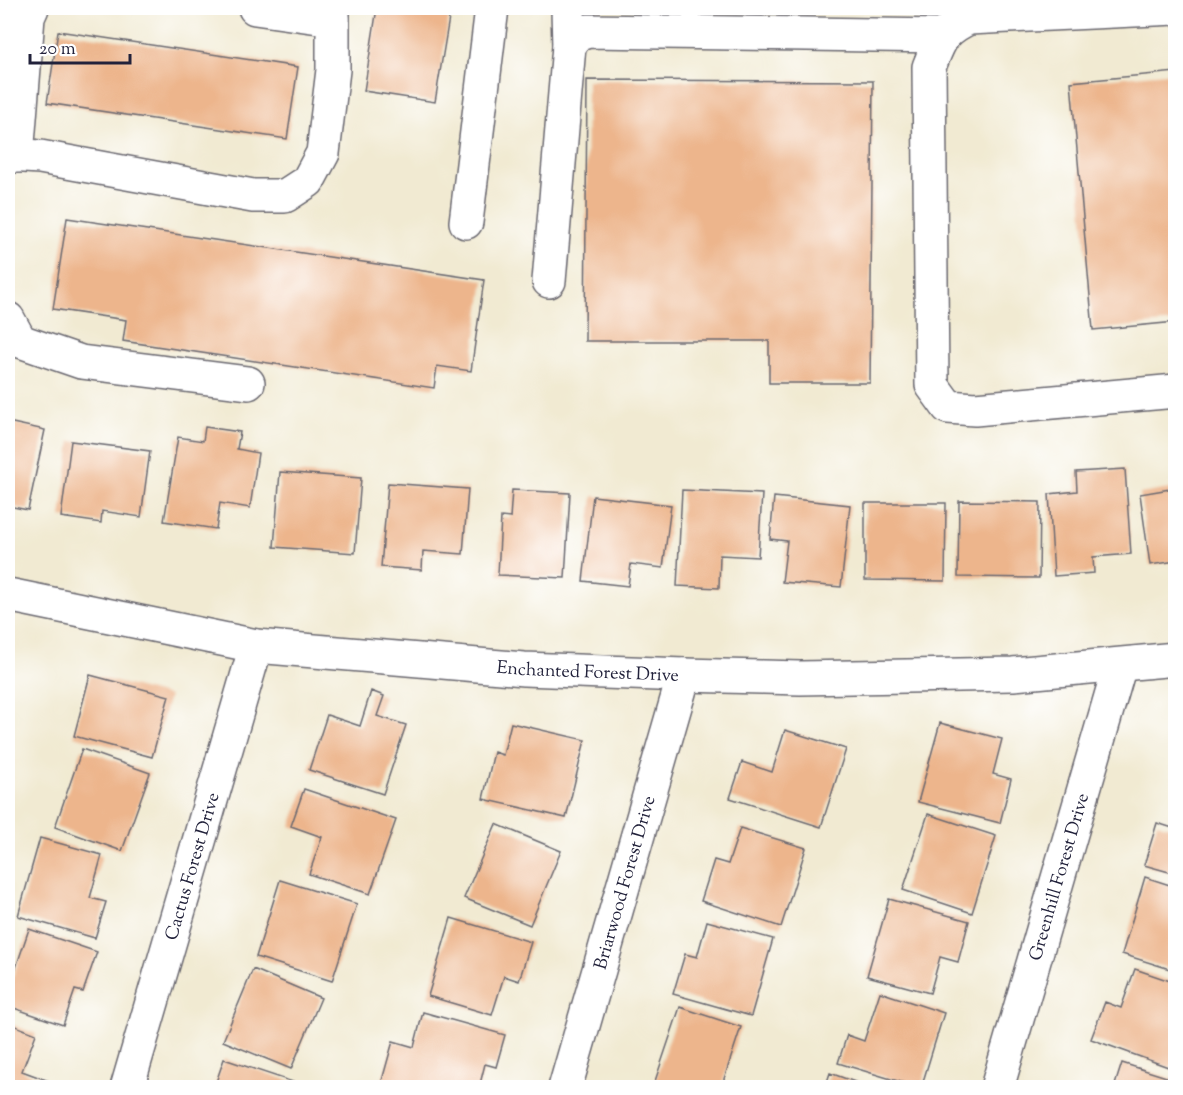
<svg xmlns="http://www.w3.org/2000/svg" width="1183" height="1095" viewBox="0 0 1183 1095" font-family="'Sorts Mill Goudy',serif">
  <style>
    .building { fill: #edb58c }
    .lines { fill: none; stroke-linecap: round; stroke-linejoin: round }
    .minor-casing { stroke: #6a6870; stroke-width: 36 }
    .minor { stroke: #fff; stroke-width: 33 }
    .labels { text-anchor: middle; stroke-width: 6; stroke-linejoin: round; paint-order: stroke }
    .street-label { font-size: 18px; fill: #22223b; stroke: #fff }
  </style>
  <rect width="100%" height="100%" fill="#fff"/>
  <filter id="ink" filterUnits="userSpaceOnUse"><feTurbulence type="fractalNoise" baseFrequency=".0167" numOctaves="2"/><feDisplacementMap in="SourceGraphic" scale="12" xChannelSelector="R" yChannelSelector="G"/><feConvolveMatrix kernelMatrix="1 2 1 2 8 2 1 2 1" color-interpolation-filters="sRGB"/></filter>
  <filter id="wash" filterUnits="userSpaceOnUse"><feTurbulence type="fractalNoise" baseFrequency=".008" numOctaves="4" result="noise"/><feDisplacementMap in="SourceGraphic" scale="24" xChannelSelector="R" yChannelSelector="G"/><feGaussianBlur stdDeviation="1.35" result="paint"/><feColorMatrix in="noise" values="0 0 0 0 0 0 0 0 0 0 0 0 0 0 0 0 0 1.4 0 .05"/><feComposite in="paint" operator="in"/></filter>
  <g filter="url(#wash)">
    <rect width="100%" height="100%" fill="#f1ead2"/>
    <g id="blocks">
      <path class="building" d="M377 8H419L450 12 435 102 364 91Z
        M58 31 298 67 287 139 47 103Z
        M1176 72V322L1093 330 1071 82Z
        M587 80 873 81 870 383H769V341H585Z
        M67 218 484 280 471 371 437 366 434 388 123 341 126 320 53 309Z
        M8 422 45 430 28 510 8 506Z
        M205 427 240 432 237 449 258 453 250 508 220 503 216 529 164 521 178 437 203 441Z
        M71 441 150 451 141 517 102 511 101 523 61 517Z
        M1125 469 1131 554 1093 557 1094 573 1054 576 1049 494 1077 491 1076 472Z
        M280 472 361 478 355 553 274 547Z
        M388 483 468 489 463 554 423 551 422 570 381 567Z
        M1176 488V561L1150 565 1140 494Z
        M512 490 570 493 565 578 498 575 501 517 510 518Z
        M682 490 762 494 758 557 720 555 719 588 677 586Z
        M593 496 671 505 663 568 631 564 628 586 583 581Z
        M774 497 850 505 841 587 782 582 787 541 770 539Z
        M959 501 1040 502 1039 578 958 577Z
        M865 503H946L945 581 865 580Z
        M90 675 169 696 152 757 74 736Z
        M371 691 384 696 377 716 406 725 383 794 309 770 327 715 360 726Z
        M511 723 585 740 566 818 483 799 494 752 503 755Z
        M940 723 1002 739 993 774 1011 779 1000 823 918 802Z
        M785 730 846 749 821 827 730 798 742 762 772 772Z
        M82 749 150 773 122 851 55 827Z
        M304 789 396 820 370 894 309 874 322 837 291 826Z
        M928 814 996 836 972 913 903 890Z
        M1157 823 1176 829V874L1144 865Z
        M496 824 561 851 530 925 464 898Z
        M740 828 806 848 781 927 701 901 714 860 728 864Z
        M40 838 102 855 90 898 106 902 95 938 18 916Z
        M1145 877 1176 887V971L1122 954Z
        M280 880 357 904 332 981 256 957Z
        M889 899 969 921 958 962 940 957 930 993 867 976Z
        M451 918 531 942 519 981 504 976 492 1015 428 996Z
        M707 921 773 939 751 1016 673 994 685 954 697 957Z
        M29 929 97 952 83 992 75 990 63 1025 8 1006V991Z
        M253 969 321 998 291 1069 223 1041Z
        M1135 969 1176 983V1056L1171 1068 1091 1039 1105 1002 1121 1008Z
        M880 992 944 1013 921 1088 838 1063 847 1035 864 1041Z
        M680 1007 741 1027 721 1088H663L654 1084Z
        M423 1012 505 1035 496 1067 485 1064 479 1088H394L381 1084 393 1041 414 1047Z
        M8 1023 36 1034 22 1071 57 1084 56 1088H8Z
        M224 1059 308 1087V1088H214Z
        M1122 1063 1176 1080V1088H1114Z
        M830 1073 869 1087V1088H825Z"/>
    </g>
  </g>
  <g filter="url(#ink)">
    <use href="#blocks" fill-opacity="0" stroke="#6a6870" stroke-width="1.5"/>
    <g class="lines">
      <g class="minor-casing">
        <g id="minor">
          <path d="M255 8 333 19"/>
          <path d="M568 8 569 48"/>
          <path d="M1176 8 969 18C941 31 940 40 929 67L932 385 948 407 975 409 1176 391"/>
          <path d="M8 155 40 157 253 196H285L308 181 323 153 333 70V8"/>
          <path d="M17 156 28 17 32 8"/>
          <path d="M466 222 492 8"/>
          <path d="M549 281 569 46 577 35 588 31 943 36"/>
          <path d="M8 319 20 341 81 362 248 383"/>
          <path id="s1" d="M8 595 256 646 524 669 684 675 800 678 1013 674 1176 659"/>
          <path id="s2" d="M127 1088 256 646"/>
          <path id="s3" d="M565 1088 684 675"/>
          <path id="s4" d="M997 1088 1120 665"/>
        </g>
      </g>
      <use href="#minor" class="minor"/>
    </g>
  </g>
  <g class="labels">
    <g class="street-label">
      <text dy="6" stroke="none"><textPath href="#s1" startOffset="586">Enchanted Forest Drive</textPath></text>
      <text dy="6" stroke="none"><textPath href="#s2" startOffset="231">Cactus Forest Drive</textPath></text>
      <text dy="6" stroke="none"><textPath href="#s4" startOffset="220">Greenhill Forest Drive</textPath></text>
      <text dy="6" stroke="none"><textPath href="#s3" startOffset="214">Briarwood Forest Drive</textPath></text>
    </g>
  </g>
  <rect width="1183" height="1095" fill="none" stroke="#fff" stroke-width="30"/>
  <path d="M30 54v9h100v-9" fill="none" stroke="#22223b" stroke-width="3"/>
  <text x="39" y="54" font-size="18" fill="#22223b" stroke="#ffffff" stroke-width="4.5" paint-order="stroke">20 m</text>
</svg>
